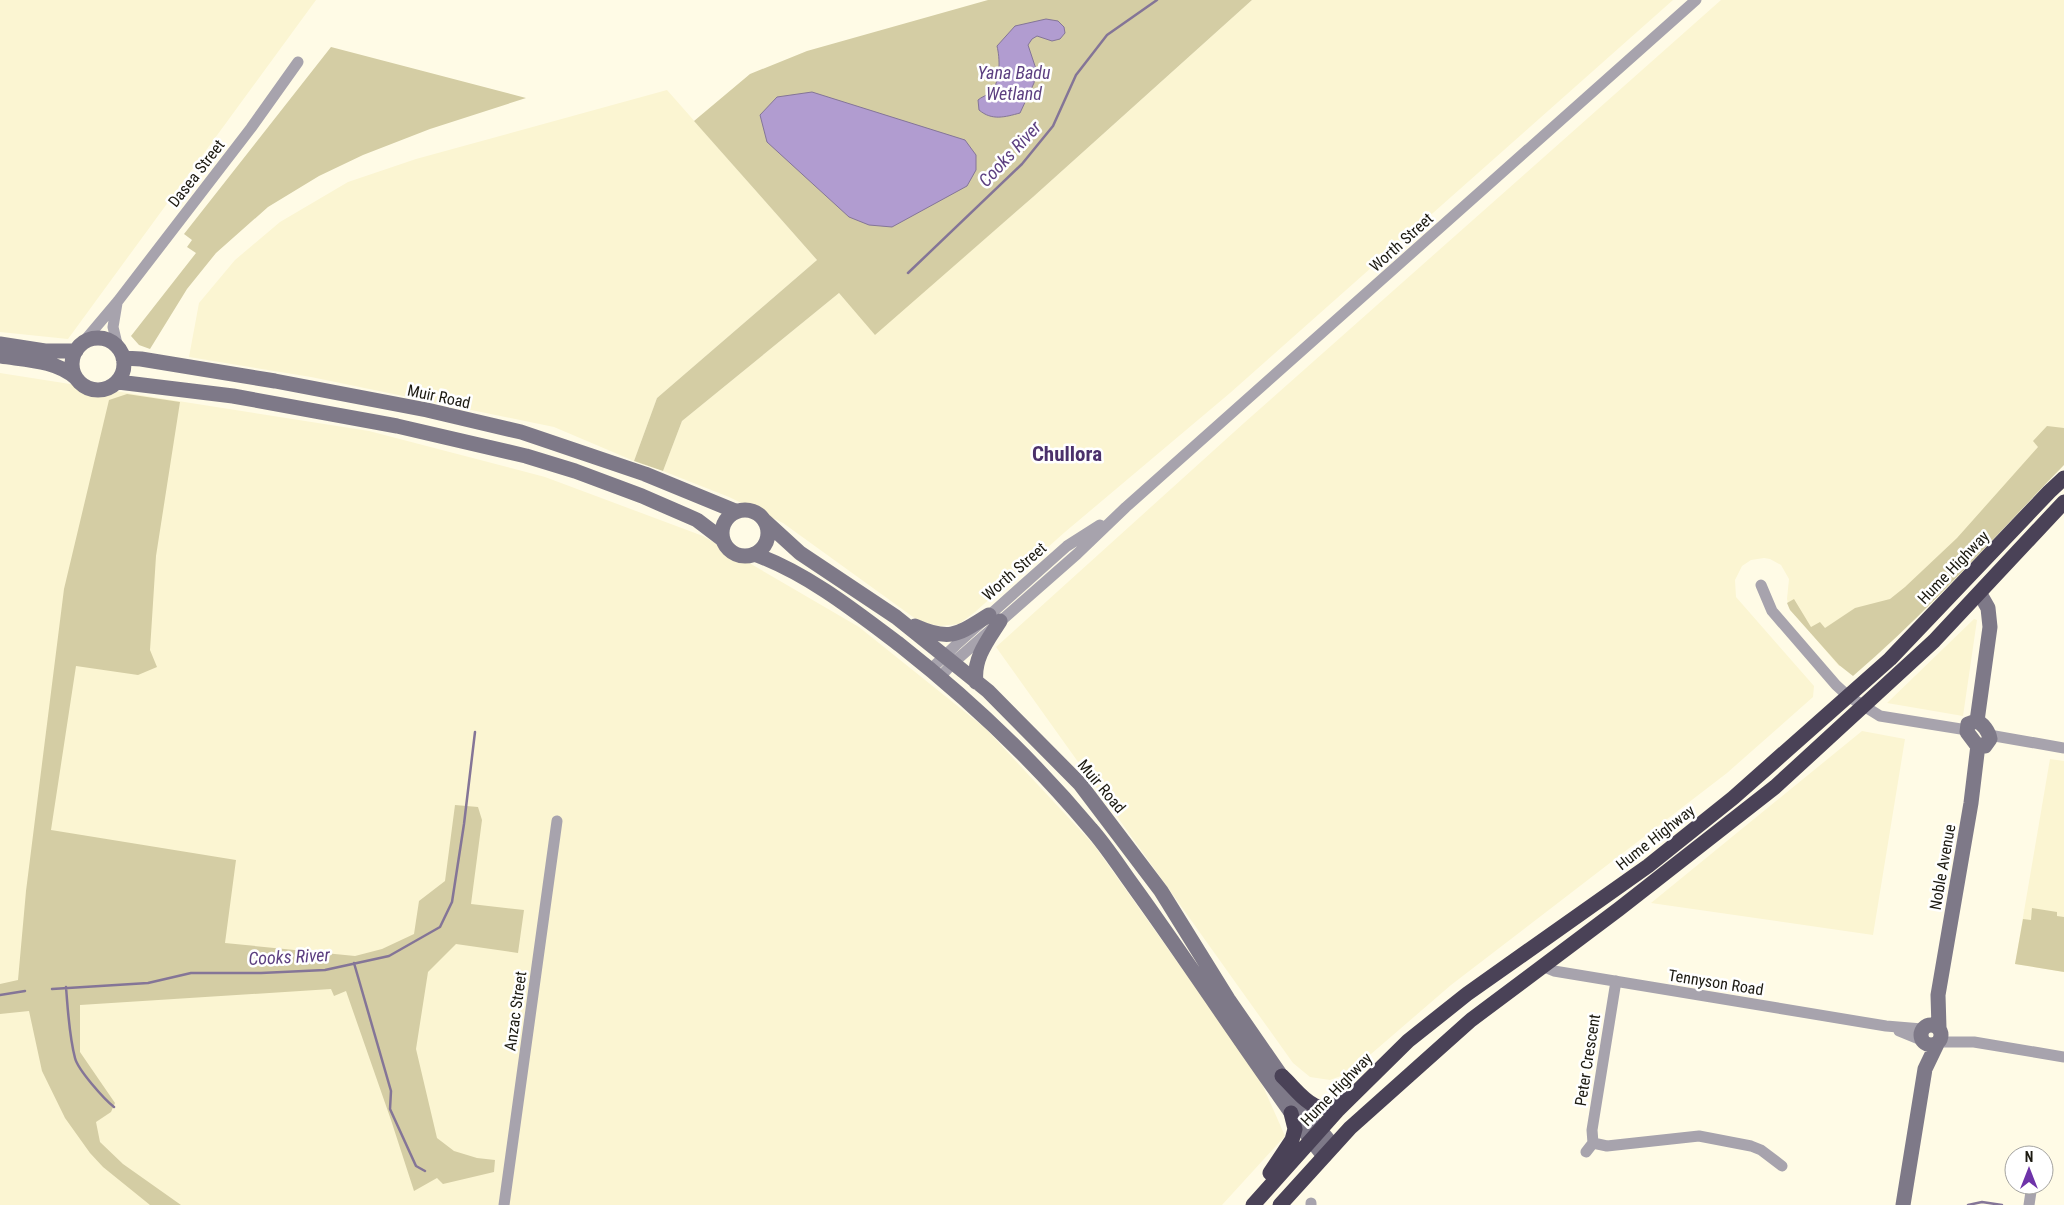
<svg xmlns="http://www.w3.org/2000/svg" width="2064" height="1205" viewBox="0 0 2064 1205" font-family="'Roboto Condensed',sans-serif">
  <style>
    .built { fill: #fbf5d2 }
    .green { fill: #d4cda4 }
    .water { fill: #b19cd0; stroke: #847597 }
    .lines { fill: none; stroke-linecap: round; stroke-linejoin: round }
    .stream { stroke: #847597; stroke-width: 2.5 }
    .street { stroke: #a7a3ad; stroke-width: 11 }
    .secondary { stroke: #7e7988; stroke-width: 15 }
    .highway { stroke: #4a4257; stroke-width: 15 }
    .labels { text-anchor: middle; stroke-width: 5; stroke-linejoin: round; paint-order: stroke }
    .street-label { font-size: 16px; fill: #1c1a11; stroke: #fff }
    .water-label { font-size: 18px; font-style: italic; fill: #5c3f80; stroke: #fff }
    .district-label { font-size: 21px; font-weight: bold; fill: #4b316b; stroke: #fff }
  </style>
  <rect width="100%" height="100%" fill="#fffbe6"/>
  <path class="built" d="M0 0H316L68 339 0 332Z
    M1252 0H1673L1230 393 1065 532 975 612 959 624 940 626 920 622 783 523 729 497 663 471 682 421 839 293 875 334 1033 197Z
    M1721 0H2064V443L1847 666H1839L1789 608 1787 599 1789 579 1781 565 1770 559 1764 558 1751 560 1742 566 1735 580 1736 597 1814 686 1813 697 1727 773 1451 985 1349 1073 1330 1080 1310 1077 1293 1063 996 647 1244 423Z
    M667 90 817 260 657 398 634 461 554 427 311 377 189 357 199 303 235 260 280 222 348 182 416 159Z
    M0 373 369 431 545 477 703 536 859 627 985 728 1094 845 1258 1075 1285 1136 1222 1205H0Z
    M1974 619 1977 620 1963 716 1887 703Z
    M1862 731 1905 739 1873 935 1651 903Z
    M2050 759 2064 761V972L2015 964Z"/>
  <path class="green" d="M988 0H1252L1033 197 875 335 839 293 682 421 663 471 634 461 657 398 817 260 694 121 750 74 807 51Z
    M331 47 526 98 430 129 363 155 319 176 268 207 216 253 187 289 150 349 139 345 131 336 196 253 187 247 192 240 184 234Z
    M127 394 180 402 156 556 150 650 157 667 138 675 76 666 51 830 236 860 225 943 355 956 382 949 414 934 419 901 445 881 455 805 478 807 482 820 471 904 524 910 518 953 456 944 428 972 416 1049 437 1138 454 1151 477 1158 495 1160 494 1172 443 1184 437 1178 414 1191 391 1120 346 991 334 996 331 989 80 1005V1052L115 1103 111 1112 96 1122 100 1142 123 1164 181 1205H150L103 1167 90 1153 65 1118 42 1071 29 1011 0 1014V984L18 980 26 891 64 589 109 400Z
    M2047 426 2064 428V465C1995 536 1929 611 1853 676L1839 665 1790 610 1787 603 1794 599 1811 627 1820 622 1825 628 1855 608 1890 599 1905 587 1957 538 2038 447 2033 441Z
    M2032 908 2057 912V916L2064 917V972L2015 964 2023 919 2031 920Z"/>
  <path class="water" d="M1046 19 1058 21 1064 27 1065 33 1060 39 1052 41 1037 36 1032 39 1028 45 1036 69 1034 83 1020 113C1005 117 992 121 979 110L978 100C981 97 988 95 991 92 1001 81 1000 58 997 46L1015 26Z
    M812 92 965 140 976 155V170L967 186 892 227 869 225 849 217 767 142 760 115 777 97Z"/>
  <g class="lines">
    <path class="stream" d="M908 273 1022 164 1053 126 1076 75 1107 35 1157 0
      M354 963 391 1091 390 1109 416 1166 425 1171
      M66 987C68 1011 69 1035 75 1058 78 1070 104 1099 114 1107
      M52 989 148 983 191 973H261L325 970 389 956 440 927 452 902 464 824 475 732
      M0 995 25 991
      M1968 1205 1982 1202 2002 1205"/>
    <path class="street" d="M117 303 113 327 118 348
      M80 346 118 301 251 128 298 62
      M1761 585 1772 611 1836 685 1848 696 1880 716 1967 730
      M931 669 956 645 1067 546 1100 525
      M940 677 953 663 1077 554 1126 507 1696 0
      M1989 735 2064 748
      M1542 966 1554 971 1886 1026 1922 1029
      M1899 1031 1921 1040
      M1939 1042H1974L2064 1057
      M1593 1143 1607 1146 1699 1136 1751 1146 1761 1150 1782 1166
      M1586 1152 1593 1143 1592 1130 1616 981
      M504 1205 557 821
      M1311 1205V1203
      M2029 1205 2032 1185"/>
    <path class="secondary" d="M72 364a26 26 0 1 1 52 0a26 26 0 1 1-52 0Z
      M0 344 45 351H76
      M0 356C26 360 56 360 76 378
      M123 358 141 359 275 381 427 410 521 432 645 474 735 511
      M118 382 233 396 397 426 526 456 575 471 642 496 697 520 722 539
      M722 533a23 23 0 1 1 46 0a23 23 0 1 1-46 0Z
      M765 521 800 553 896 617 988 691 1080 784 1161 891 1228 999 1311 1119 1333 1146
      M754 554C807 573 855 611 900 645 970 700 1034 761 1091 829 1107 847 1120 868 1134 887 1181 952 1225 1019 1271 1084 1288 1108 1305 1133 1324 1156
      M915 626C951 642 958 634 989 615
      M976 682C973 658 988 640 1000 621
      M1976 721C1983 723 1989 732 1990 739L1985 746 1976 744 1967 732 1968 724Z
      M1977 721 1990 627 1988 608 1980 594
      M1921 1035a10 10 0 1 1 20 0a10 10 0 1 1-20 0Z
      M1939 1028 1938 995 1971 803 1978 745
      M1903 1205 1925 1069 1937 1044"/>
    <path class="highway" d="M1282 1076C1301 1094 1316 1121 1344 1100
      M1270 1173 1292 1140 1295 1129 1291 1113
      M1253 1205 1337 1111 1408 1041 1467 994 1648 866 1733 798 1890 659 2049 492 2064 478
      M1280 1205 1350 1128 1471 1020 1619 909 1775 787 1934 641 2064 502"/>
  </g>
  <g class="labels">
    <g class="street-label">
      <text transform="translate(196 173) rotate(-52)" y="6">Dasea Street</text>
      <text transform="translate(1401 242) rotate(-42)" y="6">Worth Street</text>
      <text transform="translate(439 396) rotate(12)" y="6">Muir Road</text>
      <text transform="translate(1953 567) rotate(-46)" y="6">Hume Highway</text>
      <text transform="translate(1014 571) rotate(-41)" y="6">Worth Street</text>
      <text transform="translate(1102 786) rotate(50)" y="6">Muir Road</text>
      <text transform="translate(1655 837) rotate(-38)" y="6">Hume Highway</text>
      <text transform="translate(1942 867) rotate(-80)" y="6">Noble Avenue</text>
      <text transform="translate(1716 982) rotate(9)" y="6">Tennyson Road</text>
      <text transform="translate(515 1011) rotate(-82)" y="6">Anzac Street</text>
      <text transform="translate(1587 1060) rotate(-81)" y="6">Peter Crescent</text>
      <text transform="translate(1336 1089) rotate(-46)" y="6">Hume Highway</text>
    </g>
    <g class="water-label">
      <text x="1014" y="79">Yana Badu<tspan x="1014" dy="21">Wetland</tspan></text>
      <text transform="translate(1010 154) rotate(-47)" y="6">Cooks River</text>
      <text transform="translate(289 957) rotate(-3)" y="6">Cooks River</text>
    </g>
    <g class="district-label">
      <text x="1067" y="461">Chullora</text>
    </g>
  </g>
  <g transform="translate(2029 1170)"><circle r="24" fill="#ffffff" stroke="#a4a3a0"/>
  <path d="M0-4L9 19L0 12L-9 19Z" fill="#6e33a9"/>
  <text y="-8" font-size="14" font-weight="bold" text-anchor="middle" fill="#1c1a11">N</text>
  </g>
</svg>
